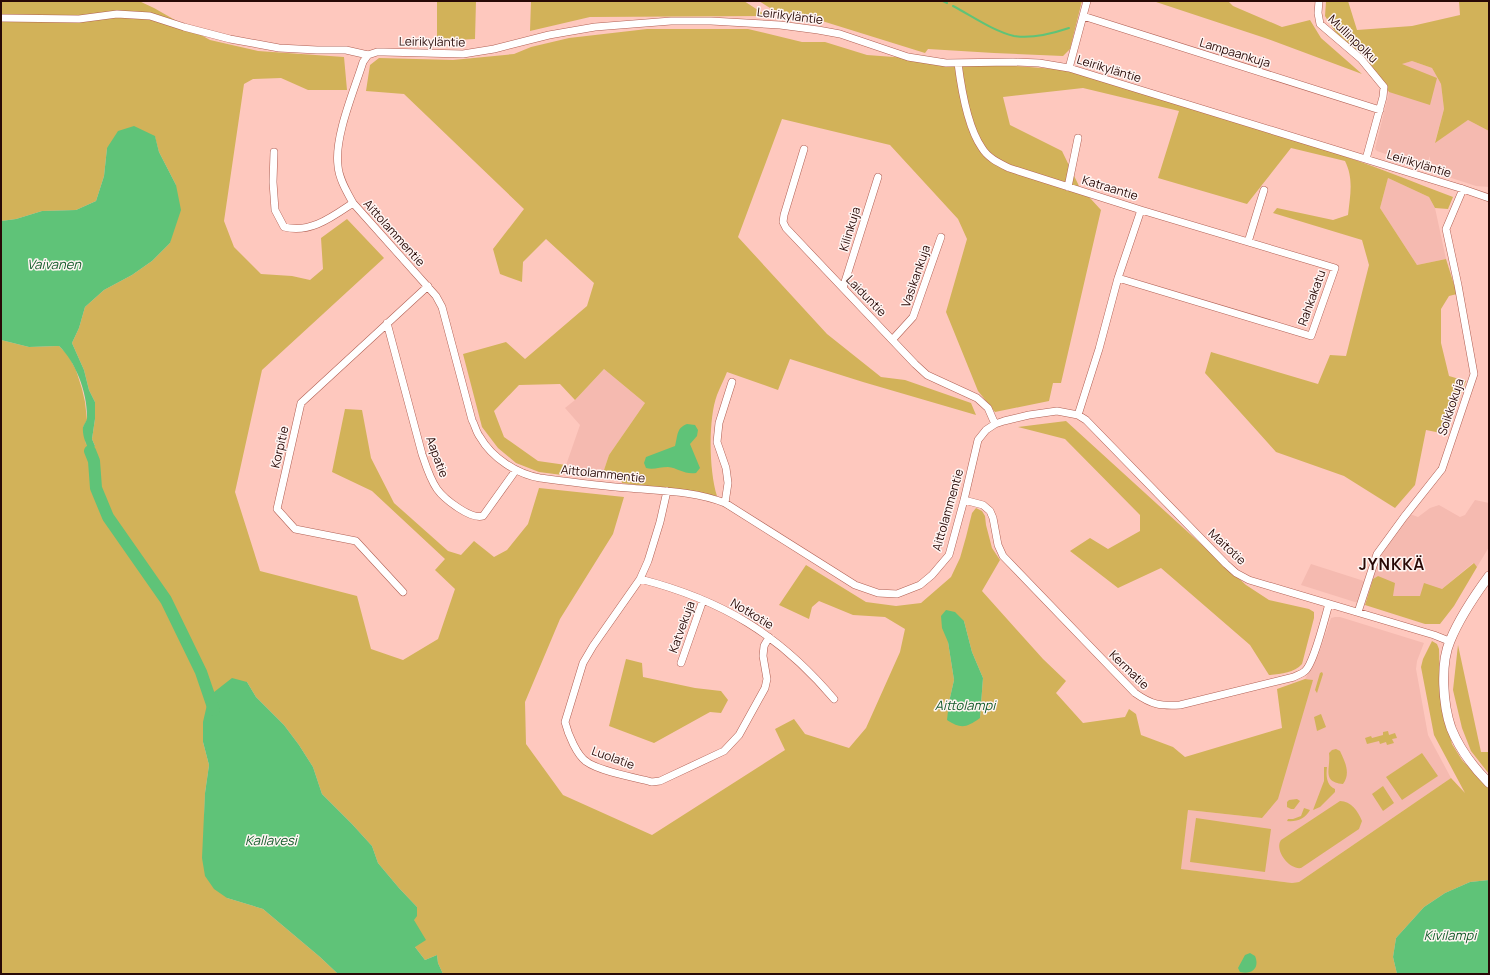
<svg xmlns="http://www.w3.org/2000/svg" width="1490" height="975" viewBox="0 0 1490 975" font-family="Manrope,sans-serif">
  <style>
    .built { fill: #f5bab0 }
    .green { fill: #d2b259; fill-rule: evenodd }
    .water { fill: #5fc378 }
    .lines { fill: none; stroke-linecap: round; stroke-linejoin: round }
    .stream { stroke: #5fc378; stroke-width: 2 }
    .river { stroke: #5fc378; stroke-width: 12 }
    .minor-casing { stroke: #b16054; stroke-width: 8 }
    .major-casing { stroke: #b16054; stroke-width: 10 }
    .minor { stroke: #fff; stroke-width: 7 }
    .major { stroke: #fff; stroke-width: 9 }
    .labels { text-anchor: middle; stroke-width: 3; stroke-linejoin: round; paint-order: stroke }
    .street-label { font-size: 12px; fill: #280906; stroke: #fff5f3 }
    .water-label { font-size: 13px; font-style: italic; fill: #155c2c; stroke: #fff5f3 }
    .district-label { font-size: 16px; font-weight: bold; letter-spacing: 1px; fill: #280906; stroke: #fff5f3 }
  </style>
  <rect width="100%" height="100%" fill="#fec8be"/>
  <path class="built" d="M1412 61 1432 68 1441 84 1444 109 1435 142 1468 120 1489 131V187L1476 186 1430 171V156L1425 168 1377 151 1375 149 1389 92 1401 64Z
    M1388 178 1429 197 1435 208 1446 259 1417 265 1380 208Z
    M604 369 645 403 609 455 602 476 564 471 580 425 565 408 575 400Z
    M1475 500 1489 503V547L1477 567 1473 563 1442 589 1420 596H1393L1378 576 1373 579 1380 555 1410 514 1418 517 1430 508 1439 505 1460 517 1465 515Z
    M1311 564 1364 581 1358 603 1301 585Z
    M1335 617H1340L1424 643 1417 661 1416 669 1428 735 1451 778 1299 882 1292 883 1180 869 1188 810 1262 818 1312 680 1305 679 1310 670 1314 659 1318 656 1331 618Z"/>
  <path class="green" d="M1 1H139L154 8 210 40 258 51 344 57 347 90H308L281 78 253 79 244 84 224 221 234 247 261 274 292 276 310 280 323 269 321 238 347 219 384 258 262 370 235 492 260 571 357 596 371 649 403 660 438 639 455 589 435 570 445 559 372 491 332 472 345 409 362 410 371 458 394 503 448 551 461 555 474 541 494 557 507 550 528 524 539 488 624 497 613 534 560 619 525 702 526 744 563 795 652 835 785 750 775 729 794 719 805 734 849 748 866 728 900 652 905 629 885 617 853 615 819 601 812 607 809 619 779 605 806 565 866 602 896 606 921 603 951 577 960 558 966 537 972 513 976 508 982 511 985 516 986 525 992 548 1000 560 982 591 1043 659 1066 681 1056 693 1083 723 1125 717 1129 709 1136 714 1141 735 1173 747 1185 757 1282 728 1277 689 1305 679 1313 680 1278 799 1262 818 1188 810 1181 869 1292 883 1299 882 1451 778 1465 793 1434 735 1421 667 1423 659 1432 641 1437 644 1439 649 1440 693 1452 744 1462 760 1489 789V880L1470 882 1445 893 1424 907 1396 938 1393 957 1397 974H443L438 963 437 955 425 960 415 947 414 919 417 907 399 888 378 863 372 846 352 824 322 794 313 767 299 745 284 725 256 697 247 682 203 742 209 765 205 793 204 824 227 898 263 909 320 957 338 974H1V340L29 347 59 346 68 355 76 370 82 389 85 402 87 420 83 427 86 444 95 446 92 439 95 419V402L89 390 84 370 72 343 79 328 85 307 104 290 132 275 152 261 170 243 176 185 159 152 155 137 107 148 104 176 96 201 76 210 42 211 16 219 1 221ZM964 621 972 652 983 678 980 718 949 702 954 680 948 642Z
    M437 1H476L475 39 437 41Z
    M531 1H744L767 16 590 17 530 31Z
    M759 1H1082L1070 49 1063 56 994 53 928 49 925 53 806 16 778 13Z
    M1153 1H1228L1233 6 1282 27 1310 20 1321 38 1362 74 1265 38Z
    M1348 1 1357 30 1412 26 1460 15 1459 1H1489V131L1468 120 1435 143 1444 109 1441 84 1432 68 1412 61 1402 64 1437 78 1430 105 1389 92 1366 58 1336 33 1325 16 1326 2Z
    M647 29H748L802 42H825L867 55 1068 70 1326 150C1369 164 1411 181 1453 197L1448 209 1435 208 1429 197 1388 178 1380 208 1417 265 1446 259 1457 294 1449 296 1441 309V343L1449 376 1466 381 1446 434 1426 430 1415 485 1395 508 1344 476 1276 452 1205 373 1211 352 1318 384 1330 355 1346 356 1369 265 1362 240 1273 213 1277 208 1333 220 1348 215C1350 196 1354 179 1345 161L1291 148 1247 204 1158 178 1179 111 1083 88 1003 97 1010 125 1062 151 1079 186 1101 210 1061 383H1053L1049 401 995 412 978 391 946 312 967 239 958 219 890 145 782 119 738 237 827 334 881 377 905 380 971 403 976 415 863 382 790 359 778 390 727 372C724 380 720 387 717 395 708 419 709 471 717 496L622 483 621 477 602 476 609 455 645 403 604 369 575 400 560 384 519 385 494 411 504 437 538 461 566 465 562 475 539 472 516 463 498 448 482 427 463 354 506 342 525 359 587 306 594 283 546 239 523 262 522 282 500 274 493 249 524 209 404 94 366 91 370 65 379 58 453 60 514 54 531 47 569 38Z
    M1066 421 1246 585 1269 600 1309 609 1314 612V618L1302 664C1294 673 1281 674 1269 675L1250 645 1161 568 1118 588 1070 551 1090 538 1108 549 1140 531V515L1065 439 1018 427Z
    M1474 563 1477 567 1454 606 1440 624H1425L1365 605 1373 579 1378 576 1395 583 1393 596H1420L1424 583 1442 589Z
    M1458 645 1481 752H1489V774L1471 751 1462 728 1453 690Z
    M626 659 642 663 643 677 695 688 721 691 728 700 721 713 710 712 654 743 609 726Z
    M1322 672 1323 674 1317 693 1315 690 1320 673Z
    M1321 714 1326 727 1317 731 1314 717Z
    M1388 731 1389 735 1395 733 1397 738 1392 739 1394 743 1387 745 1386 742 1380 744 1379 741 1367 744 1365 738 1371 736 1372 738 1383 735V732Z
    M1336 749 1340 751C1345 762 1351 773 1343 784 1321 782 1331 769 1329 753L1332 750Z
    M1422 753 1438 776 1402 800 1386 777Z
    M1324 767H1327C1326 775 1326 785 1335 789V792L1320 807 1313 810 1324 781Z
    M1383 786 1394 803 1383 811 1372 794Z
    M1297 799 1300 801 1294 809H1291L1287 807V802L1289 800Z
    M1340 801C1351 801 1358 811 1362 821L1359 829 1301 868C1289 870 1274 850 1281 840Z
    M1304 808 1310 810C1305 819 1297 822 1287 821L1288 819H1293L1301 816Z
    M1196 818 1271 829 1265 872 1190 862Z"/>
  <path class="water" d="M134 126 155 136 159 152 176 185 181 210 170 243 152 261 132 275 104 290 85 307 79 328 72 343 84 370 89 390 95 402V419L92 439 95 446 90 451C86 445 82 435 83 427 84 424 86 422 87 419 88 394 76 362 59 346L29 347 1 340V221L16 219 42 211 76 210 96 201 104 176 107 148 118 131Z
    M687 424 695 425 698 430 697 436 690 444 700 468 696 473C685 475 678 468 668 467 660 467 653 470 646 468L644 463 646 457 675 446C678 436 676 428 687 424Z
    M946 610 955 612 964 621 972 652 983 678 980 718C966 728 961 729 947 720L949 702 954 680 948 642 942 628 941 616Z
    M232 678 247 682 256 697 284 725 299 745 313 767 322 794 352 824 372 846 378 863 399 888 417 907V916L414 920 426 940 415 947 425 960 437 955 438 963 443 974H338L320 957 263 909 227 898 214 889 205 876 202 858 205 793 209 765 203 742V722L209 696Z
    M1489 880V974H1397L1393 957 1396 938 1424 907 1445 893 1470 882Z
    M1250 953 1255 956C1260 968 1252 975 1240 972L1238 968 1245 955Z"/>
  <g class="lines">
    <path class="stream" d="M943 1 947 3
      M953 6C972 16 993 31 1014 36 1031 39 1054 33 1069 28"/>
    <path class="river" d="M90 451 94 461 96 488 108 517 166 600 201 672 214 710"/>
    <g class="minor-casing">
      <path id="minor" d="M1319 1 1318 13 1320 24 1361 59 1384 87 1383 97 1366 159
        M1083 16 1380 110
        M1 18 79 19 117 14 150 16 184 27 230 39 279 48 317 50H346L368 55 377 52H384L463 54 494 49 549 35 595 27 671 21H711L780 25 818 30 840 34 908 57 946 63 1013 62 1039 63 1069 68 1463 189 1489 198
        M368 55 363 62C354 91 334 137 338 166 339 179 347 192 353 203L436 296 442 307 472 420C475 425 476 432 480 437 492 458 517 474 540 478 570 482 599 486 628 488 661 491 694 491 725 503L855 585 878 593 897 594 920 585 932 575 949 555 964 500 978 440 986 430 995 424 1004 421 1029 415 1057 411 1078 415 1086 420 1226 564 1236 573 1249 580 1434 635 1449 641
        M958 63C961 87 968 128 982 148 988 158 999 163 1009 168L1141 210 1118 278 1099 349 1078 415
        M1069 68 1087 1
        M804 149 784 215 783 222 786 228 915 364 927 375 977 398 988 408 995 424
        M274 152 273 182 275 210 284 227C310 234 332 217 353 203
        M1068 187 1078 138
        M1248 242 1264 190
        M1118 278 1311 336 1335 268 1141 210
        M843 288 878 177
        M387 323 422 454C426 466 430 479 437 489 444 499 471 520 483 516L516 470
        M893 339 913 317 941 237
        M667 491 660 522 648 561 640 579 593 646 583 663 565 722C568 734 577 756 587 762 599 771 636 778 652 782L660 781 724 751 739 735 765 688 767 679 763 656 764 646 769 637
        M964 500 983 505 990 511 993 518 998 545 1003 556 1135 693C1152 705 1160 706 1180 705L1294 677C1297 675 1302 674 1305 671 1314 663 1325 617 1329 604
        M725 503 728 483 726 468 717 442 719 423 732 382
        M640 579C722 600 779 634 834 699
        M403 592 356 541 295 529 277 509 301 403 428 286
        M1358 612 1377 554 1404 517 1442 469 1474 374 1458 285 1446 229 1463 189
        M681 663 703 600"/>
    </g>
    <g class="major-casing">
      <path id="major" d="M1489 576C1475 595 1459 619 1450 641 1440 664 1443 705 1451 728 1459 748 1474 768 1489 783"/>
    </g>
    <use href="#minor" class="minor"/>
    <use href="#major" class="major"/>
  </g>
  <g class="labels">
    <g class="street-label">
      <text transform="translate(790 16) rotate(7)" y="4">Leirikyläntie</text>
      <text transform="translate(1353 39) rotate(44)" y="4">Mullinpolku</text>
      <text transform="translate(432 42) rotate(1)" y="4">Leirikyläntie</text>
      <text transform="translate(1235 53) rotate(17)" y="4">Lampaankuja</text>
      <text transform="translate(1109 69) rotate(17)" y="4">Leirikyläntie</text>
      <text transform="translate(1419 164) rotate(17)" y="4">Leirikyläntie</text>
      <text transform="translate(1110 188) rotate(17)" y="4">Katraantie</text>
      <text transform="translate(850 229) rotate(-73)" y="4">Kilinkuja</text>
      <text transform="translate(394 233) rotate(48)" y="4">Aittolammentie</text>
      <text transform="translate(916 276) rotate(-71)" y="4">Vasikankuja</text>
      <text transform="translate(866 296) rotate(46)" y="4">Laiduntie</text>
      <text transform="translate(1312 298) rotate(-70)" y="4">Rahkakatu</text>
      <text transform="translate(1451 407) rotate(-72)" y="4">Soikkokuja</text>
      <text transform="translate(280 447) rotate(-77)" y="4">Korpitie</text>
      <text transform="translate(437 457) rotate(70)" y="4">Aapatie</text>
      <text transform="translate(603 474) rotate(6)" y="4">Aittolammentie</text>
      <text transform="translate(948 510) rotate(-74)" y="4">Aittolammentie</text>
      <text transform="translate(1227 547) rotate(43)" y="4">Maitotie</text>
      <text transform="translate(752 614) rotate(31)" y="4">Notkotie</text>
      <text transform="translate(682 627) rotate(-70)" y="4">Katvekuja</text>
      <text transform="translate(1129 670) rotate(44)" y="4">Kermatie</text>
      <text transform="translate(613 758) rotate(20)" y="4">Luolatie</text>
    </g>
    <g class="water-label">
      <text x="54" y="269">Vaivanen</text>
      <text x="965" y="710">Aittolampi</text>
      <text x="271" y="845">Kallavesi</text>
      <text x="1450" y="940">Kivilampi</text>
    </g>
    <g class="district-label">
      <text x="1392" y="570">JYNKKÄ</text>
    </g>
  </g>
  <rect width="1490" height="975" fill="none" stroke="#280906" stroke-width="4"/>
</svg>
